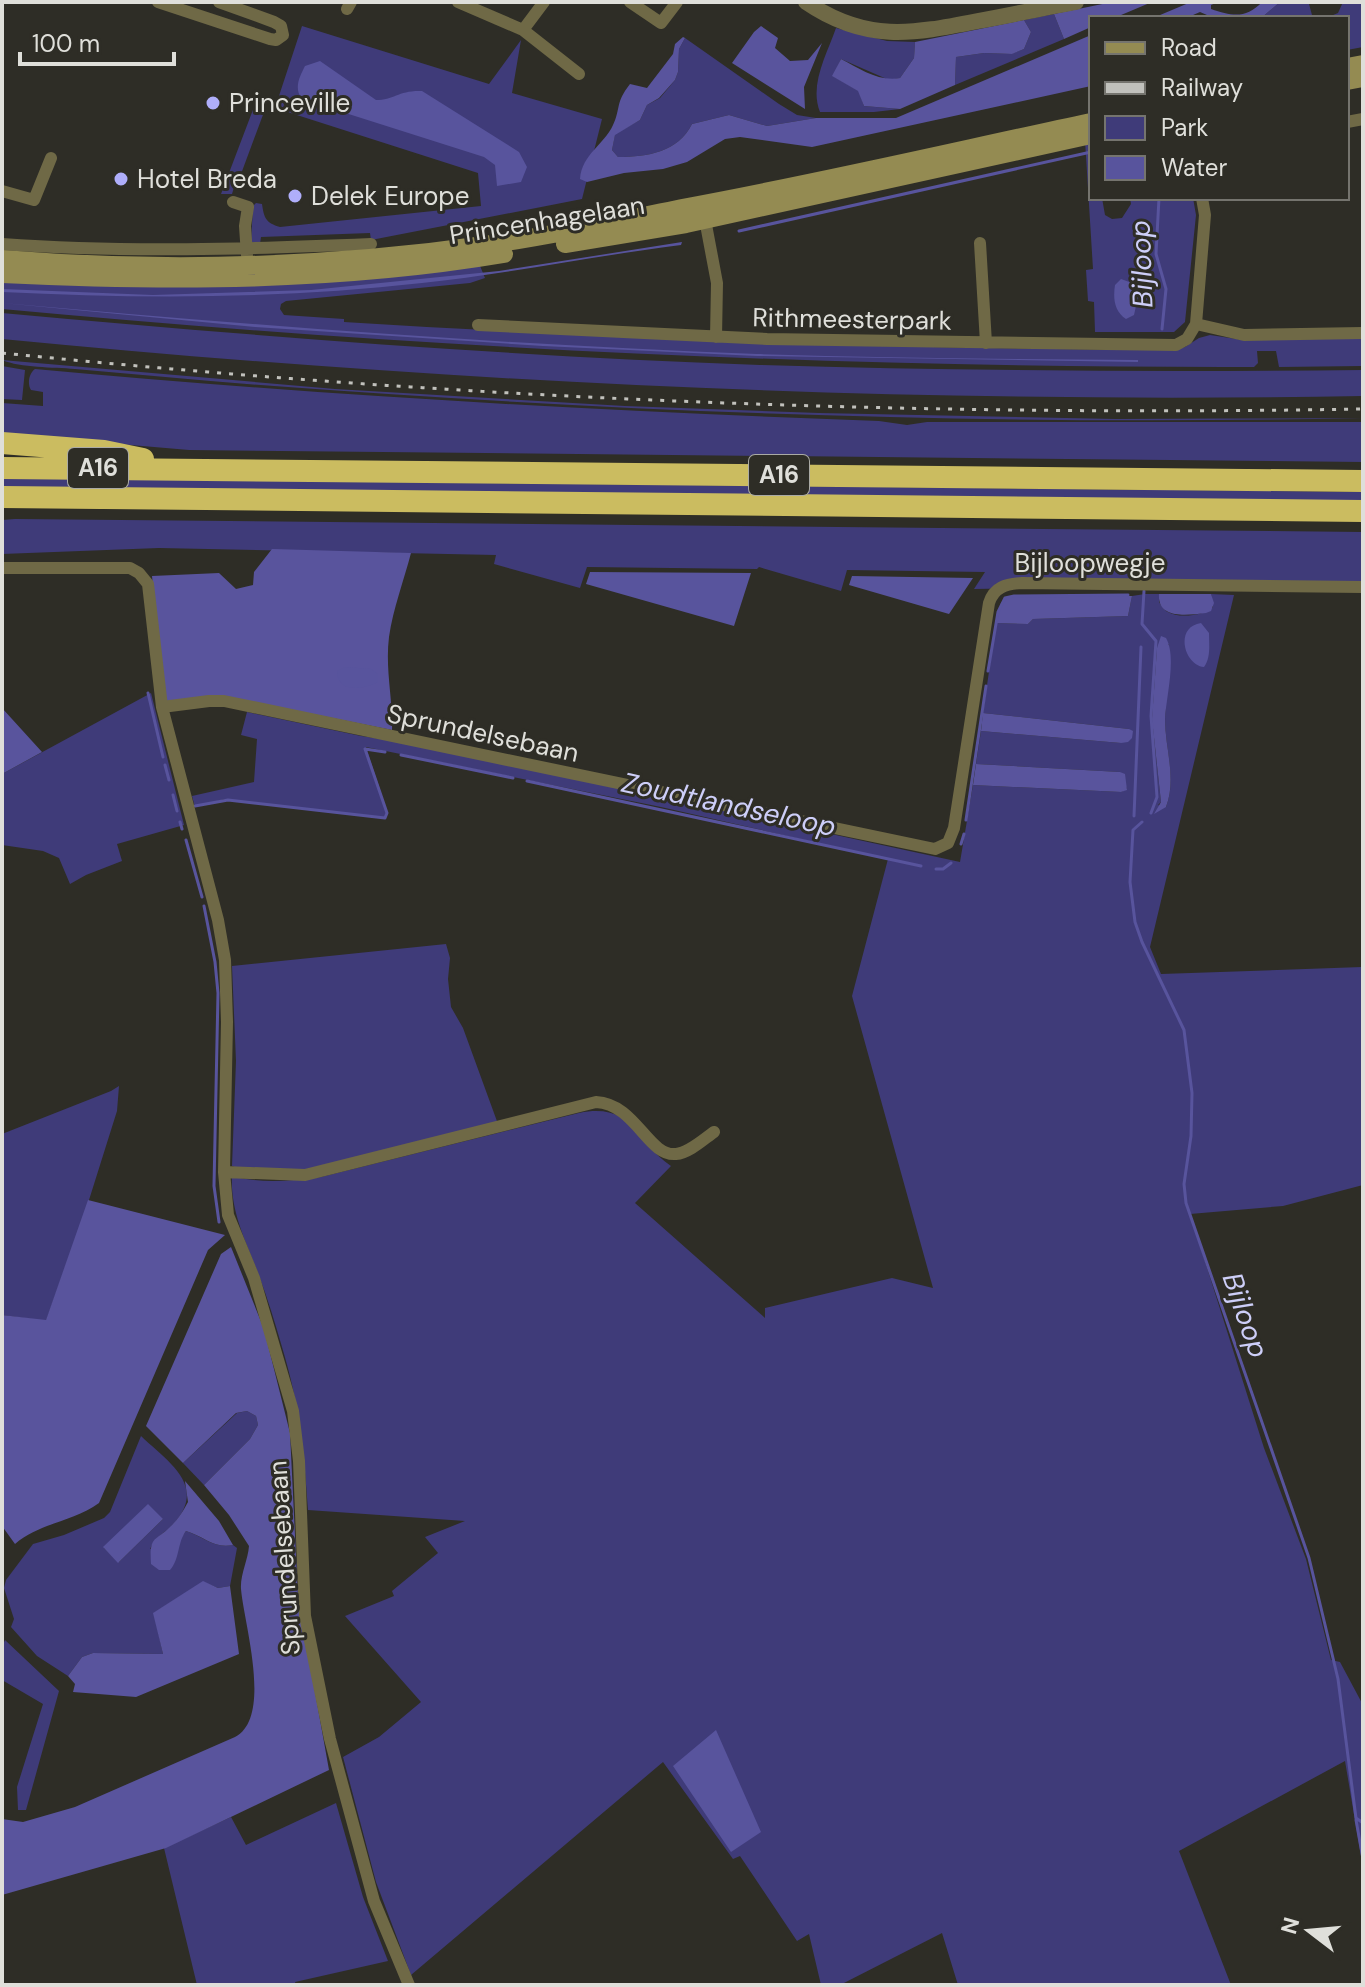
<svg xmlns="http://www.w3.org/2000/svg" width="1365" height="1987" viewBox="0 0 1365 1987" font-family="'DM Sans',sans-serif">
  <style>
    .green { fill: #3f3b79; fill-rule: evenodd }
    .forest { fill: #59549d }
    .water { fill: #58549d }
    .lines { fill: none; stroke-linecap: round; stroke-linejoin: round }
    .stream { stroke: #58549d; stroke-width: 3 }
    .minor { stroke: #6f6946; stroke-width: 12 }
    .tertiary { stroke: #6f6946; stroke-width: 16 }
    .secondary { stroke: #948b52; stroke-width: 18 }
    .motorway { stroke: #cbbc60; stroke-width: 22 }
    .rail { stroke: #c1c1bc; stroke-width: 3; stroke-dasharray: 4 8; stroke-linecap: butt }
    .poi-dot { fill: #afaefa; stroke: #2e2d26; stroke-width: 3 }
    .labels { text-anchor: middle; stroke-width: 6; stroke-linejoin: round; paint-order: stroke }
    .shield { fill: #2e2d26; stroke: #aaaaa4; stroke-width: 2 }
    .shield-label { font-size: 24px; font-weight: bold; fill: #dfdfda }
    .poi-label { font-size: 26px; fill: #dfdfda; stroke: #2e2d26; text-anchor: start }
    .street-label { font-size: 26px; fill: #dfdfda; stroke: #2e2d26 }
    .water-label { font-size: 28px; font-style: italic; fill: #cdcef8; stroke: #2e2d26 }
  </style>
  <rect width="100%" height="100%" fill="#2e2d26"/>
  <path class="green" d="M1280 2H1310L1309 4 1312 15 1318 18H1261Z
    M1343 2H1363V47L1347 50V18H1326L1338 13Z
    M1054 14 1064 39 955 85 956 57 984 53 1011 54 1024 49 1031 32 1024 20Z
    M302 26 489 84 521 40 512 93 602 119 582 199 371 240 370 233 261 237 260 244 251 242 253 206 256 203 262 204C264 218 266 223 280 227L481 206 478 173 275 108Z
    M836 28 887 41 915 42 914 58 900 78 889 80 841 59 833 76 859 91 864 106 900 109 874 112H820C809 85 827 54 836 28Z
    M685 38 779 104 797 115 816 118 767 126 729 115 692 124C678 152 648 157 618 157L612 150 615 134 640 120 647 105 660 98 675 80 678 72 679 49Z
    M257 99 267 104 241 174H238L232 194H221Z
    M1091 138V198H1102L1105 215 1112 219 1122 218 1131 204 1130 198H1193L1196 215 1185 322 1174 332H1095L1094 302 1088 301 1086 270 1093 269 1085 140Z
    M478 261 485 278 470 283 286 301 281 304 280 309 284 315 344 319V322C620 339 895 349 1171 350L1185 347 1199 338 1210 335 1243 340 1363 338V366L1279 367 1276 351H1257L1258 363 1254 367C835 368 419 348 2 309V277Z
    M2 313C254 336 507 356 760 365 961 371 1162 372 1363 370V396C908 404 454 383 2 339Z
    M2 360 335 389 625 406 819 413 1116 419 1363 418C1000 426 636 413 274 386 207 381 141 375 75 369 53 367 21 368 2 360Z
    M2 366 25 370 22 400 2 399Z
    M35 369C316 395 597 411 879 421L907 425 927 422H1363V462L189 450 2 434V403L43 406V392L31 390C27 384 29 373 35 369Z
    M2 478 1363 492V501L2 487Z
    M15 519 1363 532V582L974 589 985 572 847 570 841 591 759 567 757 569 587 567 580 588 494 564 496 555 159 548 2 554V520Z
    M1145 594H1159V602C1161 605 1165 611 1168 612 1179 619 1206 615 1213 607L1211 594 1234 595 1150 947 1161 974 1362 967 1363 1185 1283 1206 1190 1214 1264 1448 1306 1559 1331 1660 1340 1662 1363 1705V1868L1345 1761 1179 1851 1231 1985H958L942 1933 840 1985H821L809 1934 797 1941 740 1856 733 1859 663 1762 411 1975 376 1882 343 1757 379 1737 421 1702 345 1616 394 1596 392 1591 438 1553 425 1537 465 1521 308 1510C304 1451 299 1403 282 1347 275 1323 268 1299 259 1276 247 1244 230 1212 232 1176 262 1184 290 1181 321 1177L579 1113C633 1102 633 1140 671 1166L635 1203 765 1318V1308L892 1278 933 1288 852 996 888 859 661 807 366 747 387 811 385 818 225 799 195 807 192 796 254 782 257 739 241 735 247 712 361 736 422 745 960 862 973 785 1121 792 1127 789 1120 772 976 764 981 731 1121 743 1129 729 983 713 996 623 1028 624 1033 619 1128 616 1132 596ZM1169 644C1169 669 1166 694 1165 719 1165 749 1177 779 1166 807L1158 805 1161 802 1152 719 1157 648Z
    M151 693 184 825 117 844 122 861 86 875 70 884 59 858 43 851 2 845V774Z
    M446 944 450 958 448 979 451 1007 463 1028 498 1124 318 1169 243 1170 232 1166 236 1061 232 966Z
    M119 1086 117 1111 89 1200 46 1321 2 1315V1134L111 1091Z
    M247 1411 256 1416 258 1425 250 1439 204 1485 183 1463 237 1413Z
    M141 1436C167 1461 207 1485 175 1522 165 1534 157 1534 150 1549L180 1539 186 1531C203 1536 213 1549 233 1545L237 1548 230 1586 218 1588 203 1582 154 1613 163 1654 93 1653 82 1657 68 1676 37 1656 11 1627 14 1619 4 1588 6 1580 33 1544 64 1535 104 1518 110 1512ZM163 1519 119 1562 104 1548Z
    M5 1640 59 1691 26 1810H18L17 1787 43 1704 2 1680V1647Z
    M336 1803 363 1897 388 1961 295 1982 296 1985H197L164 1848 231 1817 246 1845Z"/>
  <path class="forest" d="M1112 2H1152L1114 18H1091V27L1064 39 1054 14Z
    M1024 20 1031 32 1024 49 1012 54 984 53 956 57 955 85 900 109 864 106 858 91 832 76 841 59C860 69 879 82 900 78L914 58 915 42Z
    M761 26 778 38 775 48 790 61 808 60 822 43 804 87 805 109 732 63 754 32Z
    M1091 35V86L812 147 740 137 725 139 687 162 663 169 624 173 587 182 580 179C582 154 604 145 613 125 621 108 615 103 630 84L647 88 673 54 675 44 683 37 685 38 679 49 678 72 675 80 659 98 647 105 640 120 615 135 612 150 618 157C648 157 678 152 692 124L729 115 767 126 816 118H896Z
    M272 549 411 553C404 580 393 609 389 637 385 669 393 699 392 730L223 696 165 703 152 576 219 573 236 589 253 585 254 572Z
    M1159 594H1211L1214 603 1211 611 1206 613C1188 615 1157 620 1159 594Z
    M1040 595 1132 596 1128 616 1033 619 1028 624 996 623 1001 603 1006 597Z
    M1161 636 1166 638C1177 657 1166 697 1165 719 1165 749 1177 778 1166 807L1154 814 1161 802 1152 719 1157 648Z
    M2 708 42 752 2 774Z
    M983 713 1129 729 1133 731 1132 738 1128 742 1121 743 981 731Z
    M976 764 1120 772 1125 774 1127 790 1121 792 973 785Z
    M88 1200 225 1235 208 1250 99 1503C73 1522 39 1523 15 1544L2 1526V1315L46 1320Z
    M231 1247 264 1329 290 1433 298 1597 329 1770 166 1848 2 1895V1819L23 1822 75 1807 235 1737C273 1717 244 1624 241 1589 240 1575 248 1560 249 1546L229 1515 204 1485 250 1439 258 1425 256 1416 247 1411 236 1413 183 1463 146 1426 221 1254Z
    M185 1481 219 1521 233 1545C213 1549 204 1536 186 1531 177 1543 180 1559 170 1570H159L151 1564C149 1534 156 1542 172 1525 179 1518 183 1511 188 1502Z
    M203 1581 218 1588 230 1586 239 1654 136 1697 73 1692 75 1684 68 1676 82 1657 93 1653 163 1654 153 1613Z"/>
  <path class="water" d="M1191 2H1218L1211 5V9C1232 16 1246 19 1262 2H1280L1261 18H1214L1200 12 1186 18H1153Z
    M320 61 376 100C394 100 399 90 422 91L519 152 527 167 521 182 497 186 495 165 484 157 336 110 322 102 316 103 301 98C294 87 300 76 305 66Z
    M682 242 681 245C594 256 508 274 422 283 282 299 142 299 2 292V289L153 295 311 290 499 271Z
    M1121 279 1132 283 1138 297 1134 315 1126 319C1114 311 1113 298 1115 285Z
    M2 303C253 325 505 345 757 354 884 358 1011 359 1138 360V362L757 356 543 346 255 327Z
    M590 572 751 573 734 626 586 584Z
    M852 576 973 578 949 614 849 585Z
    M1201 623 1209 633C1209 644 1211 658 1204 667 1184 665 1174 627 1201 623Z
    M345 667 371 669 378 674V682C363 690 337 693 337 671Z
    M148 1504 163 1519 118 1563 103 1547Z
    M716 1730 761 1832 731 1852 673 1766Z"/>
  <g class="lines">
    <path class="stream" d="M1159 198 1156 254 1166 289 1162 329
      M739 231 1091 152
      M1144 591 1142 624 1156 641 1151 716 1157 797 1151 813
      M988 671 998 612 1005 598 1014 596 1128 595
      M148 693 163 757
      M401 755 513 778
      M165 765 169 780
      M527 781 921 866
      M173 795 177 811
      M195 806 228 800 385 818 387 813 365 749 385 752
      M1134 816 1141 647
      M966 820 986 686
      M180 822 182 829
      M1142 822 1133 830 1130 882 1135 922 1142 942 1184 1030 1192 1093 1191 1136 1184 1184 1186 1203 1309 1558 1338 1679 1356 1818 1363 1823
      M186 840 202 897
      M961 844 964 834
      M936 869H943L951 863
      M204 906 215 962 218 993 214 1186 219 1222
      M1356 1820 1363 1859"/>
    <path class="minor" d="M158 2 270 39 276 40 283 35 281 26 274 22 219 2
      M458 2 523 30 579 74
      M630 2 661 23 677 2
      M347 9 351 2
      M523 30 544 2
      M1347 122 1363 119
      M2 191 34 200 51 158
      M233 202 248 207 245 226 247 255
      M704 214 717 283 716 337
      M980 243 986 343
      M2 244C125 253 248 249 371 244
      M1196 324 1244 335 1363 333
      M478 325 767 339 1176 345 1187 339 1196 324 1205 215 1202 198
      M2 568H130L139 573 148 584 162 707 218 920 225 960 227 1022 224 1172 228 1215 254 1278 293 1411 299 1461 305 1616 330 1739 374 1901 409 1985
      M162 707 209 701H224L935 849 948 843 954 828 989 603C994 587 1006 584 1022 583L1363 587
      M224 1172 305 1175 596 1102C636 1104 648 1157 676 1154 689 1153 704 1139 714 1132"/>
    <path class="tertiary" d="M806 2C866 43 912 34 978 21 1011 15 1043 8 1076 2"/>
    <path class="secondary" d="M1347 67 1363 64
      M1347 81 1363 78
      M565 244 686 224 1091 135
      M2 259C164 272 331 267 492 244 556 235 619 221 682 208 819 183 955 151 1091 122
      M2 274C169 282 338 282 504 254"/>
    <path class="motorway" d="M2 443 104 451 143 459
      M2 468 1363 481
      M2 497 1363 511"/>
    <path class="rail" d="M2 353C454 399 909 417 1363 409"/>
  </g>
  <g class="poi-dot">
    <circle cx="213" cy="103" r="8"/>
    <circle cx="121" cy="179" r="8"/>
    <circle cx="295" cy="196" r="8"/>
  </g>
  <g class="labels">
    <g class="shield">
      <rect x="68" y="448" width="60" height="40" rx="6"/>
      <rect x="749" y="455" width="60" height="40" rx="6"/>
    </g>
    <g class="shield-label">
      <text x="98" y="476">A16</text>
      <text x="779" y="483">A16</text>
    </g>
    <g class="poi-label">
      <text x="229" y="112">Princeville</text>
      <text x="137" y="188">Hotel Breda</text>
      <text x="311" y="205">Delek Europe</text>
    </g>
    <g class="street-label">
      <text transform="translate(547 220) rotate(-9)" y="9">Princenhagelaan</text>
      <text transform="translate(852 319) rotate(1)" y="9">Rithmeesterpark</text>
      <text x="1090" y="572">Bijloopwegje</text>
      <text transform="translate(483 733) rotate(12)" y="9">Sprundelsebaan</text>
      <text transform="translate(284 1558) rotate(-94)" y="9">Sprundelsebaan</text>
    </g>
    <g class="water-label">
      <text transform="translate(1141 264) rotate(-92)" y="10">Bijloop</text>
      <text transform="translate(729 804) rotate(12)" y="10">Zoudtlandseloop</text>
      <text transform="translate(1246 1315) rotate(71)" y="10">Bijloop</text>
    </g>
  </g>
  <rect width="1365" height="1987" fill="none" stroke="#dfdfda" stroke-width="8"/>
  <rect x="1089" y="16" width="260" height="184" fill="#2e2d26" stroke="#75746e" stroke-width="2"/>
  <rect x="1105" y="42" width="40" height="12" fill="#948b52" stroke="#75746e" stroke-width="2"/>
  <text x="1161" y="56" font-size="24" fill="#dfdfda">Road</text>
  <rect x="1105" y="82" width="40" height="12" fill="#c1c1bc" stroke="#75746e" stroke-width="2"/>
  <text x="1161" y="96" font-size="24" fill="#dfdfda">Railway</text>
  <rect x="1105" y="116" width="40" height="24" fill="#3f3b79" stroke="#75746e" stroke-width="2"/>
  <text x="1161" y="136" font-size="24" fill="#dfdfda">Park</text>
  <rect x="1105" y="156" width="40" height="24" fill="#58549d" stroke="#75746e" stroke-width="2"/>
  <text x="1161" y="176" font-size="24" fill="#dfdfda">Water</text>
  <g transform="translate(1309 1931) rotate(286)" stroke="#2e2d26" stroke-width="6" paint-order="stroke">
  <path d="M0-6L14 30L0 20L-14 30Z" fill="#dfdfda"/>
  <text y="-12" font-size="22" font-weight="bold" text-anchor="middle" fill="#dfdfda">N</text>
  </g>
  <path d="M20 52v12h154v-12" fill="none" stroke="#dfdfda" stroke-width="4"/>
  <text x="32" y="52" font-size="24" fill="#dfdfda" stroke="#2e2d26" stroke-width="6" paint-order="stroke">100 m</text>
</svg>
